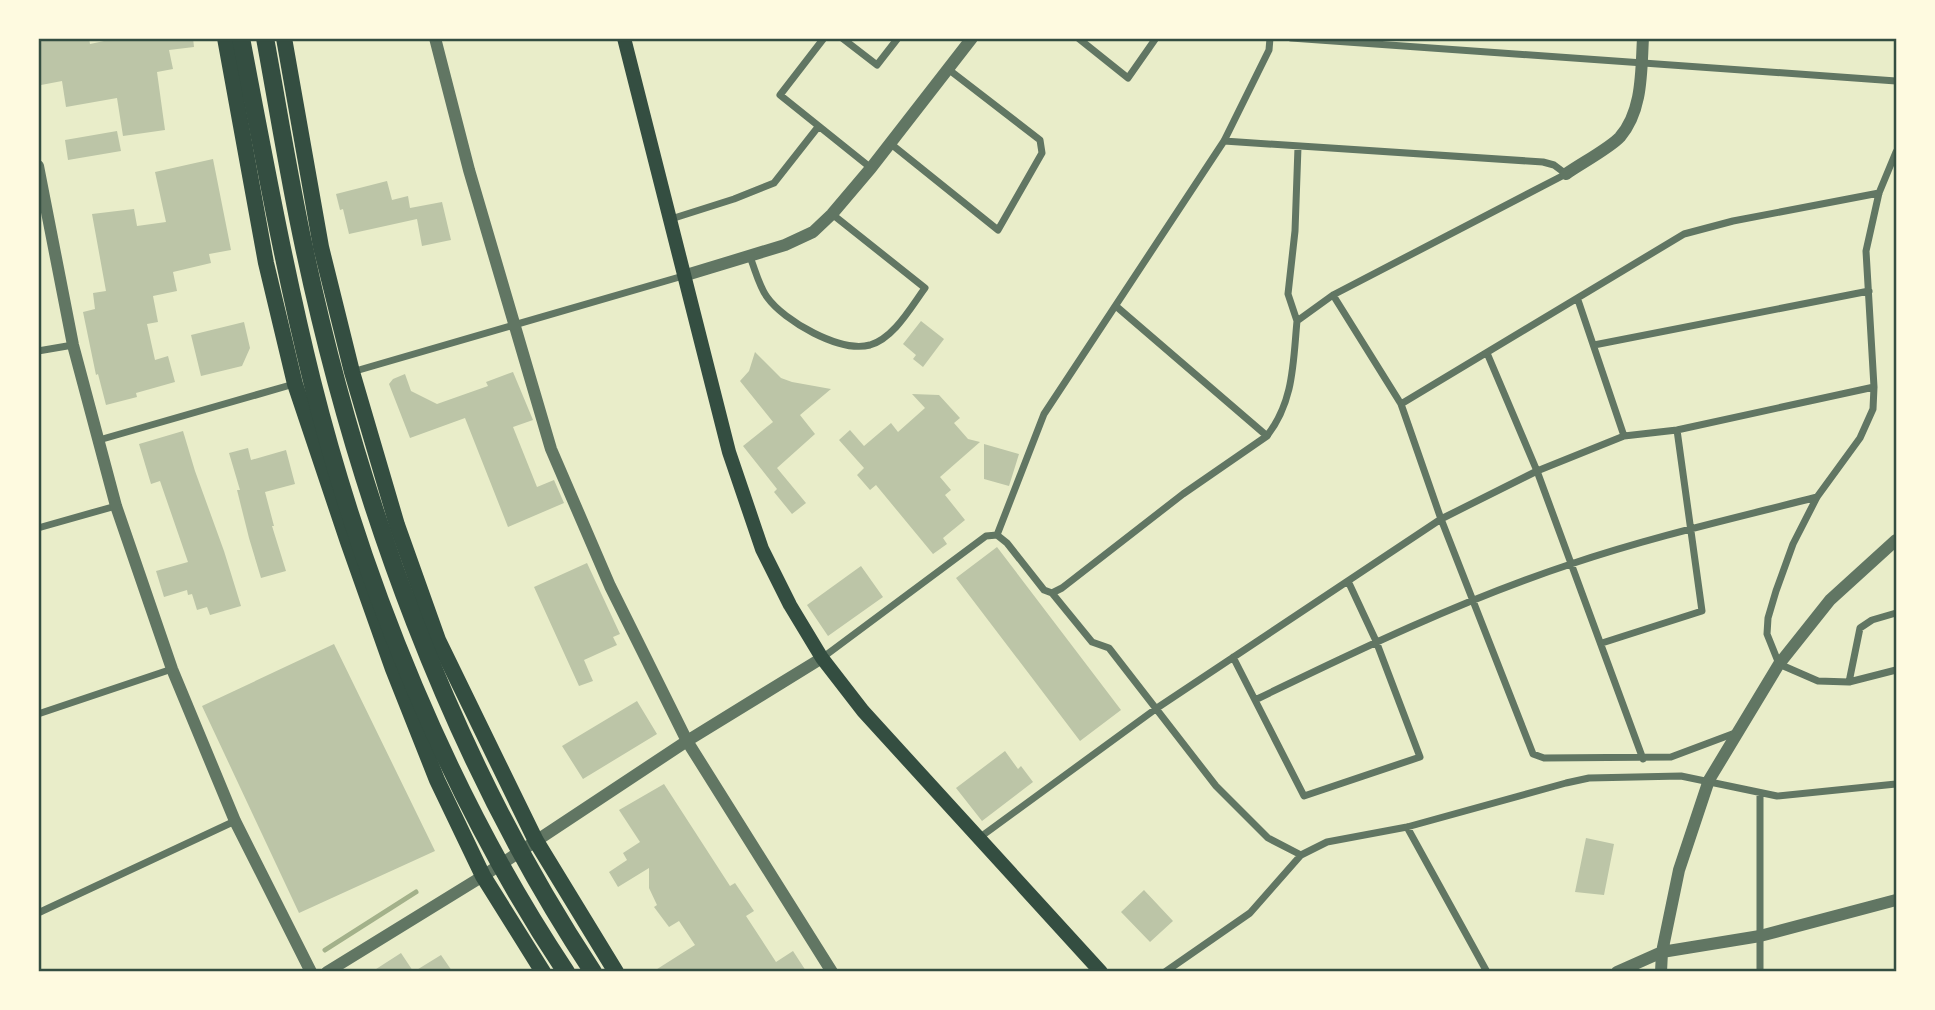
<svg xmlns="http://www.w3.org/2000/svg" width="1935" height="1010" viewBox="0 0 1935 1010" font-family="'Golos Text',sans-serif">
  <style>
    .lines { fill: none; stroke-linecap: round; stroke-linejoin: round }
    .stream { stroke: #a3b18a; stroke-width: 5 }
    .building { fill: #bcc5a7 }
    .minor { stroke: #617663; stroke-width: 7 }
    .tertiary { stroke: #617663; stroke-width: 12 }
    .secondary { stroke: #344e41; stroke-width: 14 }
    .trunk { stroke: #344e41; stroke-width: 16 }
    .motorway { stroke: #344e41; stroke-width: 18 }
    .neatline { fill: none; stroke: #344e41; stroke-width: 2.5 }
  </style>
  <rect width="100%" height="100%" fill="#e9edc9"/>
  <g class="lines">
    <path class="stream" d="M325 950 416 892"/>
  </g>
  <path class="building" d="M38 38H89L90 44 118 38H193L194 47 169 50 173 69 157 72 165 130 123 136 117 98 66 107 62 81 41 85Z
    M117 131 121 151 68 160 65 140Z
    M213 159 231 250 209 254 211 263 173 272 177 291 153 296 158 322 147 324 155 360 168 356 175 382 136 393 137 397 106 405 98 374 96 375 83 312 95 309 93 293 106 291 92 214 134 209 137 226 166 222 155 172Z
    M387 181 392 200 408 196 410 208 442 202 451 240 422 246 417 219 349 234 343 209 340 210 336 194Z
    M921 321 944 339 923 367 913 359 916 355 903 344Z
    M244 322 250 348 242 366 201 376 191 335Z
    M755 352 781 378 792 382 831 389 800 415 815 434 777 468 806 503 792 514 774 492 777 489 743 446 773 422 740 381 749 371Z
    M513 372 533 420 513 427 537 487 554 480 564 503 508 527 465 418 410 438 389 384 393 379 405 374 411 391 437 404 488 386 486 382Z
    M912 394 939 395 960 418 954 423 968 439 980 442 940 477 951 490 945 495 965 520 943 538 947 544 933 554 876 485 870 490 857 475 864 468 839 440 850 430 864 446 891 423 898 432 925 408Z
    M183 431 195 471 224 551 241 606 210 615 207 607 197 610 192 594 188 595 187 590 164 597 156 571 188 562 160 481 151 484 139 444Z
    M984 444 1019 454 1009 486 984 479Z
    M248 448 251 460 286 450 295 484 265 492 274 526H272L286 571 261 578 249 538 237 490H240L229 453Z
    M997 547 1121 710 1080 741 956 578Z
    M587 563 620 634 613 637 617 645 584 660 593 681 579 686 534 587Z
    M861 566 883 597 828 636 807 605Z
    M334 644 435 851 299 913 202 706Z
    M637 701 657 734 583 779 562 746Z
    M1005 751 1018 769 1021 766 1033 782 982 821 956 788Z
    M664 784 730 886 735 883 754 911 746 916 776 962 793 951 806 971H654L695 945 679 921 669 927 654 907 657 905 649 888V868L618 887 609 872 627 860 623 853 640 842 619 810Z
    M1586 838 1614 844 1604 895 1575 892Z
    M1144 890 1173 921 1150 942 1121 912Z
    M401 953 413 971H373Z
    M441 955 452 971H415Z"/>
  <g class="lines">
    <path class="minor" d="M824 38 780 95 871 168
      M842 38 877 65 898 38
      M1078 38 1128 78 1156 38
      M1291 38 1896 81
      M891 144 998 230 1042 153 1040 140 948 69
      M1896 152 1879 193 1866 251 1874 387 1873 409 1860 438 1817 497 1793 544 1776 591 1768 618 1767 634 1779 664 1818 681 1849 682 1896 670
      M671 219 734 199 774 183 818 127
      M750 257C755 269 759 286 767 297 784 321 840 353 870 345 894 338 911 307 925 288L832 214
      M1333 295 1401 404 1441 519 1533 754 1544 758 1671 757 1735 733
      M1578 300 1624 436
      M1117 307 1267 436
      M1297 321 1288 294 1295 231 1298 147
      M1594 345 1869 291
      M38 351 73 345
      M1487 353 1537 471 1643 759
      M352 372 683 276
      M1401 404 1684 234 1733 221 1879 193
      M99 440 294 384
      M38 528 116 506
      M997 535 1044 414 1224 141 1269 50 1270 38
      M1052 593 1062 588 1183 494 1267 436C1294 401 1293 363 1297 321L1333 295 1566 174 1554 165 1543 162 1224 141
      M1602 643 1702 611 1677 430
      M1233 657 1304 796 1420 757 1376 641 1348 581
      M822 658 986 536 997 535 1007 543 1044 590 1052 593 1092 642 1109 648 1216 786 1268 838 1301 855
      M1849 682 1860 628 1872 620 1896 613
      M1255 700C1358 650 1462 600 1571 564 1651 537 1735 518 1817 497
      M38 714 172 669
      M1407 827 1487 972
      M979 838 1157 708 1441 519 1537 471 1624 436 1677 430 1874 387
      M38 913 235 821
      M1165 972 1250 913 1301 855 1327 842 1407 827 1566 783 1589 778 1681 776 1777 796 1896 784
      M1760 972V793"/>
    <path class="tertiary" d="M435 38 469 170 551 449 610 586 687 741 832 972
      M38 166 73 345 116 506 172 669 235 821 311 972
      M1566 174C1580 164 1610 148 1620 137 1643 110 1641 71 1643 38
      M683 276 785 245 813 232 832 214 871 168 972 38
      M327 972 483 876 687 741 822 658
      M1617 972 1662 952 1760 936 1896 900
      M1661 972 1662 952 1679 870 1709 780 1779 664 1830 600 1896 540"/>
    <path class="secondary" d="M624 38 729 452 762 549 790 605 822 658 863 711 1101 972"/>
    <path class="trunk" d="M225 38 266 263 295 384 348 542 393 669 437 780 483 876 543 972
      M284 38 321 247 352 372 397 525 438 640 493 753 536 841 616 972"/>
    <path class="motorway" d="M241 38C263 153 284 268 312 381 363 584 449 797 566 972
      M265 38C278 108 289 178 304 247 357 497 451 758 593 972"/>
  </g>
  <rect width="1935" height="1010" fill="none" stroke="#fefae0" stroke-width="80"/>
  <rect x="40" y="40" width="1855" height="930" class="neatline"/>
</svg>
